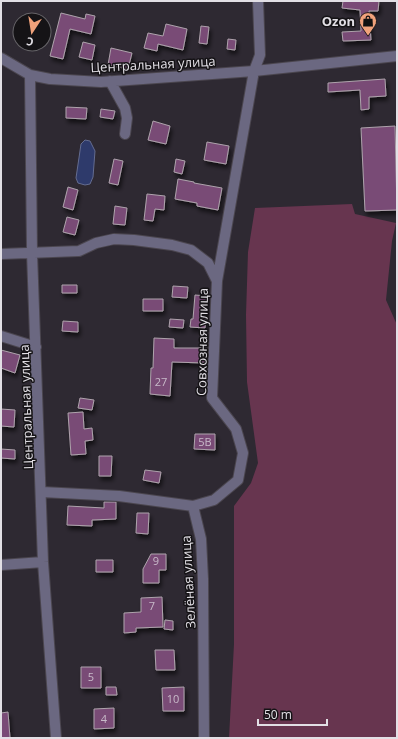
<svg xmlns="http://www.w3.org/2000/svg" width="398" height="739" viewBox="0 0 398 739" font-family="'Open Sans',sans-serif">
  <style>
    .green { fill: #67354f }
    .water { fill: #2e3a6b; stroke: #646c90 }
    .building { fill: #794c76; stroke: #aea3ac; filter: url(#shadow) }
    .lines { fill: none; stroke-linecap: round; stroke-linejoin: round }
    .minor-casing { stroke: #4b464f; stroke-width: 12 }
    .minor { stroke: #6b6881; stroke-width: 10 }
    .labels { text-anchor: middle; stroke-width: 3; stroke-linejoin: round; paint-order: stroke }
    .number-label { font-size: 11px; fill: #c8bac9 }
    .poi-label { font-size: 13px; font-weight: bold; fill: #e2dfe5; stroke: #151316; text-anchor: end }
    .street-label { font-size: 13px; fill: #e2dfe5; stroke: #151316 }
  </style>
  <defs>
    <filter id="shadow"><feDropShadow dx="2" dy="4" stdDeviation="2" flood-color="#0009"/></filter>
  </defs>
  <rect width="100%" height="100%" fill="#2e2932"/>
  <path class="green" d="M352 204 355 214 396 223 392 241 386 300 397 325V738H229L234 644V506L251 483 258 463 247 382 246 315 248 252 255 208Z"/>
  <path class="water" d="M85 140 90 141 95 151 93 177 90 184 85 185 78 183 76 178 81 144Z"/>
  <path class="building" d="M343 1H379L378 11H369L371 40 343 41 342 32 361 31 360 10 342 8Z
    M61 13 85 19 86 14 95 16 91 34 70 29 63 59 50 56Z
    M166 24 187 29 183 50 158 44 157 51 144 48 148 33 163 36Z
    M201 26 209 27 207 44 199 43Z
    M228 39 236 40 235 50 227 49Z
    M83 42 95 45 92 60 79 57Z
    M111 48 132 53 128 69 108 65Z
    M385 79 386 96 369 97V109L361 110 360 90 328 92V83Z
    M66 107 87 108 86 119 66 118Z
    M101 109 115 111 113 119 100 117Z
    M153 121 170 126 166 144 148 140Z
    M395 126 397 210 365 211 361 128Z
    M207 142 229 146 226 164 204 160Z
    M114 159 123 161 118 185 109 183Z
    M176 159 185 161 182 174 174 172Z
    M178 179 194 182V183L222 188 218 210 197 206V203L175 199Z
    M68 187 78 190 73 210 63 207Z
    M147 194 165 196 164 210 155 209 153 221 144 220Z
    M115 206 127 208 125 225 113 224Z
    M67 217 79 220 75 235 63 232Z
    M62 285H77V293H62Z
    M173 286 188 287 187 298 172 297Z
    M195 295 207 296 205 328 190 327 191 319H193Z
    M143 299H163V311H143Z
    M170 319 184 320 183 328 169 327Z
    M63 321 78 322V332L62 331Z
    M154 338 174 339V348H205V363L172 362 170 396 150 394 151 368H153Z
    M1 350 20 355 15 373 1 368Z
    M80 398 94 400 92 410 78 408Z
    M1 409 15 410 14 427 1 426Z
    M83 412 84 429 92 428 93 440 85 441 86 454 71 455 68 413Z
    M195 434H215V450L194 449Z
    M1 449 15 450V459L1 458Z
    M99 456H112L111 476H99Z
    M145 470 161 472 159 483 143 480Z
    M104 502H116V519L92 520V526L67 525 68 506 104 508Z
    M137 513H149L148 534 136 533Z
    M151 554H166V570H159V583H143V569Z
    M96 560H113V572H96Z
    M162 597 163 627 136 628V632L124 633V613L141 612V598Z
    M165 620 173 621V630L164 629Z
    M155 650H174L175 670H156Z
    M81 667H101V688H81Z
    M106 687H116L117 695H106Z
    M184 687V711H163L162 688Z
    M114 708V728L94 729V709Z
    M8 712 10 738H1V713Z"/>
  <g class="lines">
    <g class="minor-casing">
      <path id="minor" d="M1 58 30 75 50 79 101 82 254 71 397 56
        M30 75 32 253 43 562 56 738
        M110 81 125 108 127 118 125 134
        M1 254 79 251 96 243 114 239 134 240 172 245 191 250 208 263 217 281 212 398 236 429 243 453 238 480 214 500 193 506
        M217 281 254 71 260 55 258 1
        M1 336 36 347
        M42 492 119 496 193 506 201 539 203 579 204 738
        M1 565 43 562"/>
    </g>
    <use href="#minor" class="minor"/>
  </g>
  <defs>
    <g id="shop-pin" transform="scale(0.9)"><path d="M0 17L-7.5 6A9.5 9.5 0 1 1 7.5 6Z" fill="#f1a27b" stroke="#151316"/><path d="M-5-2.5h2.3a2.7 3.5 0 0 1 5.4 0H5L5.5 6h-11ZM-1.5-2.5h3a1.5 2.3 0 0 0-3 0Z" fill="#111"/></g>
  </defs>
  <g fill-rule="evenodd">
    <use href="#shop-pin" x="368" y="21"/>
  </g>
  <g class="labels">
    <g class="number-label">
      <text x="161" y="386">27</text>
      <text x="205" y="446">5В</text>
      <text x="156" y="565">9</text>
      <text x="152" y="610">7</text>
      <text x="91" y="681">5</text>
      <text x="173" y="703">10</text>
      <text x="104" y="723">4</text>
    </g>
    <g class="poi-label">
      <text x="355" y="26">Ozon</text>
    </g>
    <g class="street-label">
      <text transform="translate(153 64) rotate(-3)" y="5">Центральная улица</text>
      <text transform="translate(202 342) rotate(-89)" y="5">Совхозная улица</text>
      <text transform="translate(26 407) rotate(-92)" y="5">Центральная улица</text>
      <text transform="translate(188 582) rotate(-93)" y="5">Зелёная улица</text>
    </g>
  </g>
  <rect width="398" height="739" fill="none" stroke="#e2dfe5" stroke-width="4"/>
  <g transform="translate(32 32) rotate(192)"><circle r="19" fill="#151316" stroke="#676569"/>
  <path d="M0-3L7 15L0 10L-7 15Z" fill="#f1a27b"/>
  <text y="-6" font-size="11" font-weight="bold" text-anchor="middle" fill="#e2dfe5">С</text>
  </g>
  <path d="M258 719v6h69v-6" fill="none" stroke="#e2dfe5" stroke-width="2"/>
  <text x="264" y="719" font-size="12" fill="#e2dfe5" stroke="#151316" stroke-width="3" paint-order="stroke">50 m</text>
</svg>
